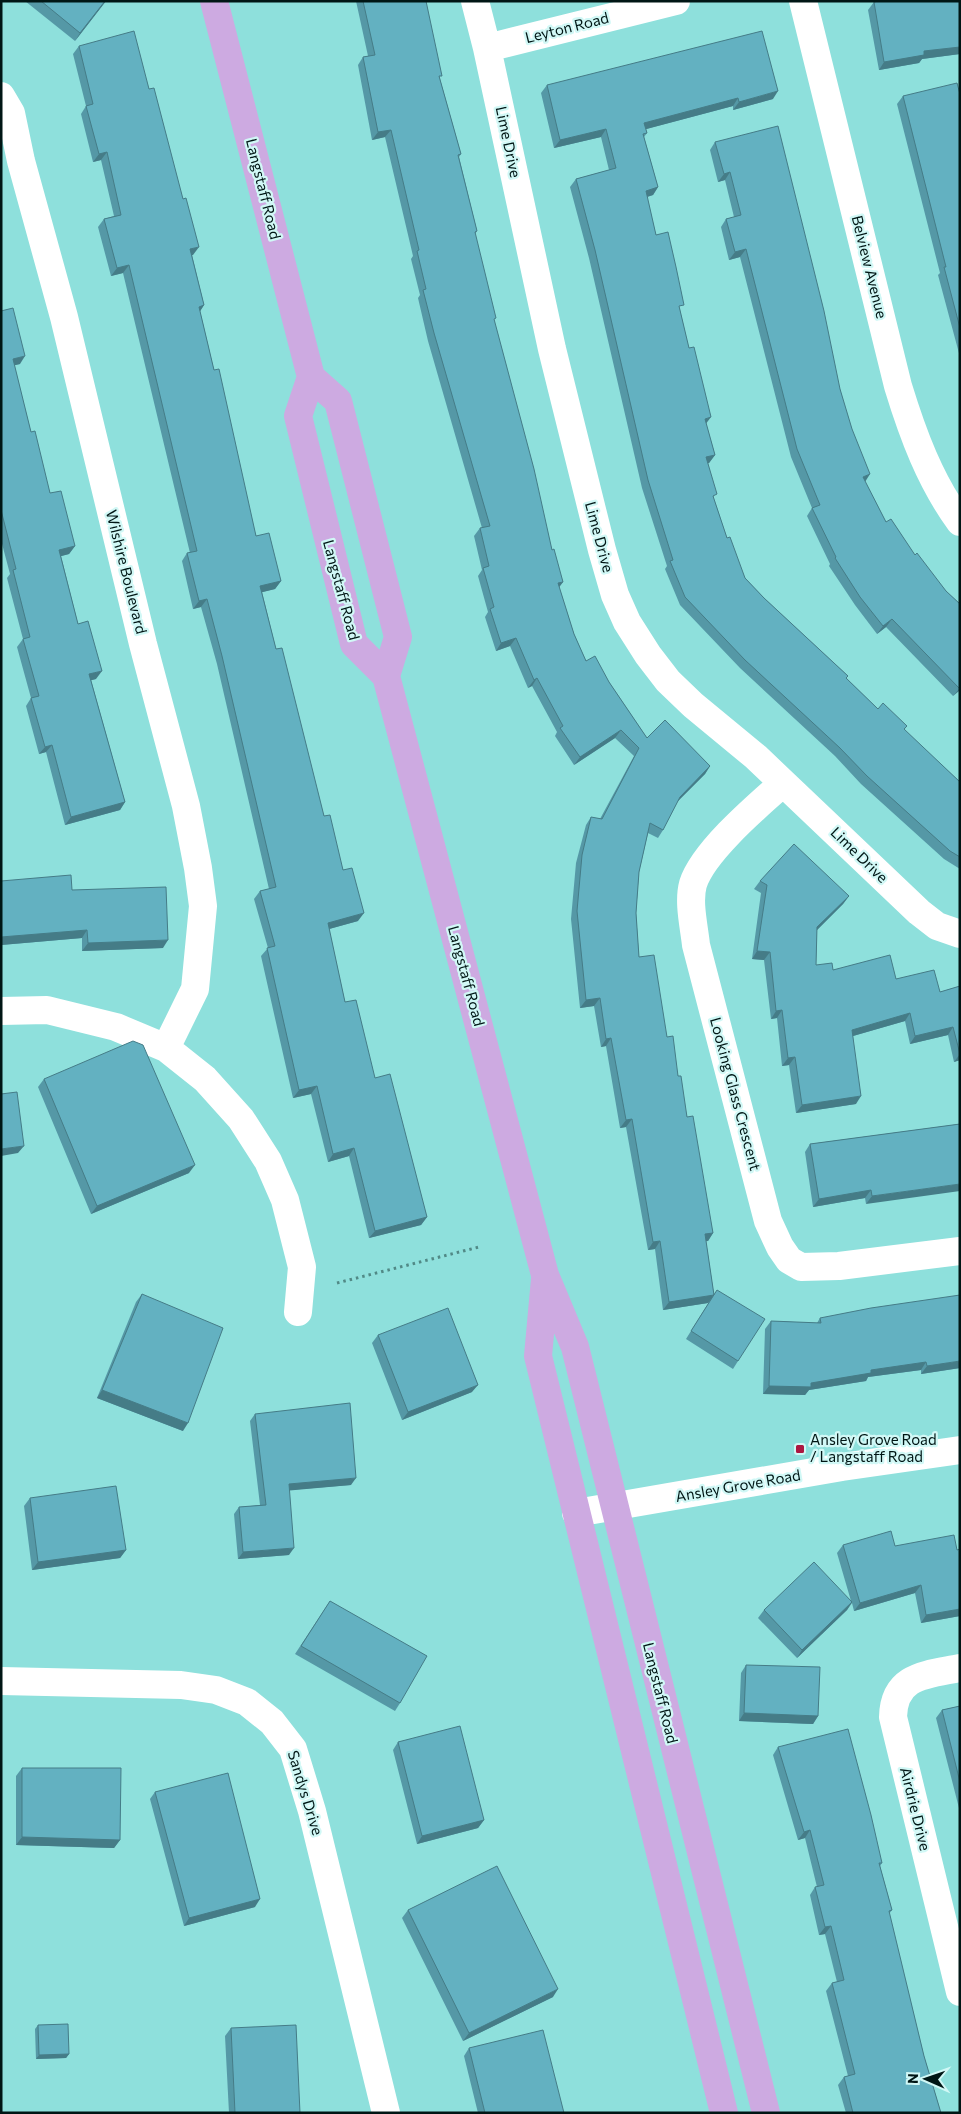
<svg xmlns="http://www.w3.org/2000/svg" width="961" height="2114" viewBox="0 0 961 2114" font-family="Commissioner,sans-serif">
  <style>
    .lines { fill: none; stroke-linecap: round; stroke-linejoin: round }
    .path { stroke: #518986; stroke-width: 3; stroke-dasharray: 2.5 4; stroke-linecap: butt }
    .minor { stroke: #fff; stroke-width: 28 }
    .major { stroke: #cdaae1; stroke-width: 28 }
    .wall { fill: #5598a6 }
    .shaded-wall { fill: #457c87 }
    .building { fill: #63b1c1; stroke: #457c87 }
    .poi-dot { fill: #ac1741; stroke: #d1f8f6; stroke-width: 2 }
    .labels { text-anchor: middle; stroke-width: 4.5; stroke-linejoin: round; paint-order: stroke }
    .street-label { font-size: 15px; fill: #001615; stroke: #d1f8f6 }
    .poi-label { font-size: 15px; fill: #001615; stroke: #d1f8f6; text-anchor: start }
  </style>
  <rect width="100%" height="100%" fill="#8ee0dc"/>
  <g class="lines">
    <path class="path" d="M337 1283 479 1247"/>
    <path class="minor" d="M475 1 487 48 552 349 602 550 615 595 627 622 648 655 668 681 693 705 756 757 919 912 937 926 960 934
      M803 1 898 386C913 435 930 481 960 522
      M487 48 676 1
      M1 96 11 113 21 161 64 317 143 644 186 806 198 868 203 906 195 989 166 1048
      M782 784C757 806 703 852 693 884 688 902 694 926 696 945L768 1221 780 1247 789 1260 801 1267 839 1266 960 1251
      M1 1011 47 1010 116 1027 166 1048 205 1079 241 1119 268 1161 285 1200 302 1267 298 1312
      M576 1513 842 1467 960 1450
      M960 1668C926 1675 894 1675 893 1717L960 1992
      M1 1681 181 1685 216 1690 247 1702 272 1722 293 1749 312 1811 386 2113"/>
    <path class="major" d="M214 1 311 377 298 416 354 644 386 676 545 1275 575 1347 766 2113
      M311 377 338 401 398 637 386 676
      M545 1279 538 1356 724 2113"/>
  </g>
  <path class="wall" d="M25 1H106L75 41Z
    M356 1H426L440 79 461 154 459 157 477 231 475 234 494 321 552 550 563 582 559 587 574 634 586 661 609 682 647 738 710 766 705 774 677 802 663 830 658 838 648 833 639 872 636 913 639 957 667 1037 678 1076 713 1233 708 1241H706L714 1295 738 1361 733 1369 686 1339 709 1302 708 1303 663 1310 655 1249 648 1250 626 1127 620 1128 606 1046 601 1047 594 1006 580 1008 571 919 576 863 586 825 591 817 600 819 634 756 615 738 574 765 555 736 557 732 532 686 528 688 510 646 496 651 485 617 488 612 478 576 482 570 474 536 480 528H482L428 341 418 298 420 295 411 259 413 256 385 137 372 140 358 65 363 57 368 56Z
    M960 1V54L922 59 919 63 879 70 868 10 874 2Z
    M79 46 149 89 193 255H192L204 305 200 311 214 370 256 536 281 581 275 589 262 592 276 649 324 816 343 870 358 921 329 929 345 1002 375 1078 427 1217 421 1225 369 1238 349 1156 328 1162 311 1094 293 1098 261 956 268 948 254 899 260 891 269 889 217 664 201 607 193 609 182 561 187 553H190L123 273 111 276 98 227 104 219 114 216 101 160 93 162 81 114 86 106 73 54Z
    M547 85 773 99 733 110V106L646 129 647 133 644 137 658 187 653 195 647 197 656 235 680 310 706 423 715 455 709 463H708L714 499 727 538 745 578 764 598 848 676 846 678 878 709 907 726 904 730 960 782V869L944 859 861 784 835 756 740 668 680 605 665 569 667 566 642 488 589 258 570 187 576 179 609 170 601 137 554 148 541 93Z
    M960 94V357L938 275 940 273 897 104 903 96Z
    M715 142 840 389 865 482 886 522 946 591 960 604V690L953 696 886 627 877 634 855 605 829 566 830 564 807 516 812 508 791 457 740 257 729 260 721 227 726 219 734 217 725 180 718 182 710 150Z
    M1 311 20 364 14 365 31 432 50 493 75 546 69 554 61 556 78 624 96 679 91 680 125 802 120 810 65 825 46 752 39 754 26 706 31 698 17 647 23 639 7 578 10 574 1 540Z
    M1 881 72 890 163 948 82 951V938L1 945Z
    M760 881 849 896 843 904 817 930 816 965 833 970 896 979 940 992 960 986V1060L954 1062 948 1035 910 1044 905 1021 853 1036 856 1104 796 1113 789 1065 782 1066 777 1018 771 1019 764 960 752 959 761 893 754 889Z
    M44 1079 189 1173 91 1214 38 1087Z
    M960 1124 866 1204 865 1198 813 1207 805 1152 810 1144Z
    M142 1294 183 1431 97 1398 136 1302Z
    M820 1318 960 1368 921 1374V1370L868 1377 866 1381 809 1390 805 1395 763 1394 765 1329 771 1321 817 1323Z
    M378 1335 472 1392 402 1420 372 1343Z
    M255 1414 351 1485 289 1490V1555L238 1559 234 1514 239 1507 260 1505 250 1421Z
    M30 1498 126 1550 120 1558 32 1570 24 1506Z
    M843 1545 895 1546 960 1616 921 1623 915 1593 854 1611 852 1603 847 1610 797 1658 758 1618 764 1610 851 1601 837 1553Z
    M330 1601 400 1703 395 1711 295 1654Z
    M746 1665 818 1716 813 1724 739 1721 741 1673Z
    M960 1706V1812L936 1718 942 1710Z
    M398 1742 484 1820 478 1828 417 1844 393 1750Z
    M778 1747 882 1863 880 1866 892 1910 889 1914 924 2056 941 2113H846L838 2085 844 2077 848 2076 826 1991 832 1983 837 1982 825 1934 819 1935 810 1895 815 1887H817L805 1838 798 1840 773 1755Z
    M22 1768 120 1840 114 1848 16 1845V1776Z
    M155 1792 255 1907 184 1926 150 1799Z
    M408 1910 553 1997 463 2041 402 1918Z
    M38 2025 69 2054 66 2058 36 2059 35 2029Z
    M231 2028 300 2113H229L225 2036Z
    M469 2048 564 2113H478L464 2056Z"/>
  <path class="shaded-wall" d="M105 1H106L75 41 80 33Z
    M960 47V54L922 59 919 63 879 70 884 62 924 51Z
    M778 91 773 99 733 110 739 102Z
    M738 98 733 106 639 131 644 123Z
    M606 129 601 137 554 148 560 140Z
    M391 130 385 137 372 140 378 132Z
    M107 152 101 160 93 162 99 154Z
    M730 172 725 180 718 182 724 174Z
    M658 187 653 195 640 199 646 191Z
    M199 247 193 255 184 257 190 249Z
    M746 249 740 257 729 260 735 252Z
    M129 265 123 273 111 276 117 268Z
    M204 305 199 313V307Z
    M25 356 20 364 7 367 13 359Z
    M711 417 705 425V419Z
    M715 455 709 463 701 465 706 457Z
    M870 474 865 482 863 477Z
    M75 546 69 554 54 558 59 550Z
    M281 581 275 589 255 594 260 586Z
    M563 582 557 590 558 583Z
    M207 599 201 607 193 609 199 601Z
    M892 619 886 627 877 634 883 626Z
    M516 638 510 646 496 651 501 643Z
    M102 671 96 679 84 682 89 674Z
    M537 678 532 686 528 688 534 680Z
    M960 688V690L953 696Z
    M621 730 615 738 574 765 580 757Z
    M52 745 46 752 39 754 45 747Z
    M710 766 705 774 674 805 680 797Z
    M125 802 120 810 65 825 71 817Z
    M849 896 843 904 812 935 817 927Z
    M364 913 358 921 322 931 328 923Z
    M87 930 82 938 1 945V937Z
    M168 940 163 948 82 951 88 943Z
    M757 951 770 952 764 960 752 959Z
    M600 998 594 1006 580 1008 586 1000Z
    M782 1010 777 1018 771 1019 776 1011Z
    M910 1013 905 1021 846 1038 852 1030Z
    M953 1027 948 1035 910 1044 915 1036Z
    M611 1038 606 1046 601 1047 606 1039Z
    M960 1054V1060L954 1062Z
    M795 1057 789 1065 782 1066 788 1058Z
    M317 1086 311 1094 293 1098 299 1090Z
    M861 1096 856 1104 796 1113 802 1105Z
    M632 1119 626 1127 620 1128 626 1120Z
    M24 1146 18 1153 1 1156V1149Z
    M354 1148 349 1156 328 1162 333 1154Z
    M195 1165 189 1173 91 1214 97 1206Z
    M960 1184V1191L866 1204 872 1196Z
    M871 1190 865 1198 813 1207 819 1199Z
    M427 1217 421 1225 369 1238 375 1231Z
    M713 1233 708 1241 699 1242 705 1234Z
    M660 1241 655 1249 648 1250 653 1242Z
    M714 1295 708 1303 663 1310 669 1302Z
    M960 1361V1368L921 1374 927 1366Z
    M926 1362 921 1370 868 1377 866 1381 809 1390 805 1395 763 1394 769 1386 811 1383 871 1370Z
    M478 1385 472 1392 402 1420 408 1412Z
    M102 1390 188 1423 183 1431 97 1398Z
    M356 1478 351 1485 284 1491 289 1484Z
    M294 1548 289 1555 238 1559 243 1552Z
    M126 1550 120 1558 32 1570 38 1562Z
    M921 1585 915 1593 854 1611 860 1603Z
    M852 1602 847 1610 797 1658 802 1650Z
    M960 1609V1616L921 1623 926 1615Z
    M744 1713 818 1716 813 1724 739 1721Z
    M484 1820 478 1828 417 1844 422 1836Z
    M810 1830 805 1838 798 1840 804 1832Z
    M22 1837 120 1840 114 1848 16 1845Z
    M260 1899 255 1907 184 1926 189 1918Z
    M831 1926 825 1934 819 1935 825 1927Z
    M558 1989 553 1997 463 2041 469 2033Z
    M69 2054 66 2058 36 2059 39 2055Z"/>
  <path class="building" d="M41 1H105L80 33Z
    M363 1H426L442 76H439L461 154 458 155 477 231 475 232 496 318 494 319 534 469 552 550 554 549 563 582 558 583 574 634 586 661 595 656 609 682 647 738 665 720 710 766 680 797 663 830 650 823 639 872 636 913 639 957 654 955 667 1037 673 1036 678 1076H681L687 1117 693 1116 713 1233 705 1234 714 1295 669 1302 660 1241 653 1242 632 1119 626 1120 611 1038 606 1039 600 998 586 1000 577 911 582 855 591 817 602 819 639 748 621 730 580 757 560 728 563 726 537 678 534 680 516 638 501 643 490 609 494 607 483 568 489 566 480 528 490 526 434 333 423 290 426 289 417 251 419 250 391 130 378 132 363 57 375 55Z
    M879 1H960V47L924 51V55L884 62 874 2Z
    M134 31 149 89 154 88 183 199 186 198 199 247 190 249 204 305 199 307 214 370 219 369 256 536 269 533 281 581 260 586 276 649 282 648 324 816 330 815 343 870 352 868 364 913 328 923 345 1002 356 1000 375 1078 390 1074 427 1217 375 1231 354 1148 333 1154 317 1086 299 1090 267 948 275 946 260 891 276 887 222 656 207 599 199 601 187 553 197 551 129 265 117 268 104 219 121 215 107 152 99 154 86 106 93 104 79 46Z
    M762 31 778 91 739 102 738 98 644 123 647 133 643 134 658 187 646 191 656 235 668 232 676 267 684 305 679 306 689 348 694 347 711 417 705 419 715 455 706 457 717 494 713 496 727 538 730 537 745 578 764 598 848 676 846 678 878 709 883 703 907 726 904 729 960 782V857L950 851 867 776 840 748 745 660 685 597 670 561 673 560 648 480 595 250 576 179 616 168 606 129 560 140 547 85Z
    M957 83 960 94V328L944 267H946L903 96Z
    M778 126 824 311 840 389 852 429 870 474 863 477 886 522 891 519 915 555 917 553 946 591 960 604V688H959L892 619 883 626 860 597 835 558 836 557 812 508 820 505 797 449 746 249 735 252 726 219 741 215 730 172 724 174 715 142Z
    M13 308 25 356 13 359 31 432 35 431 50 493 61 491 75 546 59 550 78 624 88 621 102 671 89 674 125 802 71 817 52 745 45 747 31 698 39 696 23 639 30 637 13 570 16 569 1 510V311Z
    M794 844 849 896 817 927 816 965 832 963 833 970 890 955 896 979 934 970 940 992 960 986V1054L953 1027 915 1036 910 1013 852 1030 861 1096 802 1105 795 1057 788 1058 782 1010 776 1011 770 952 757 951 767 885 760 881Z
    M71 875 72 890 166 887 168 940 88 943 87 930 1 937V881Z
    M133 1041 143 1045 195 1165 97 1206 44 1079Z
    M17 1092 24 1146 1 1149V1094Z
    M960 1124V1184L872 1196 871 1190 819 1199 810 1144Z
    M717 1290 765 1319 738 1361 691 1331Z
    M142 1294 223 1328 188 1423 102 1390Z
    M960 1295V1361L927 1366 926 1362 871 1370V1373L811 1383V1387L769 1386 771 1321 821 1323 820 1318 871 1308Z
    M448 1308 478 1385 408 1412 378 1335Z
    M350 1403 356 1478 289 1484 294 1548 243 1552 239 1507 266 1505 255 1414Z
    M116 1486 126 1550 38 1562 30 1498Z
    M891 1531 895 1546 954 1535 957 1550 960 1549V1609L926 1615 921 1585 860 1603 843 1545Z
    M814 1562 852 1602 802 1650 764 1610Z
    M330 1601 427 1656 400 1703 301 1646Z
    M746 1665 820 1667 818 1716 744 1713Z
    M960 1706V1782L942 1710Z
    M460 1726 484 1820 422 1836 398 1742Z
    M848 1729 871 1815 882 1863H879L892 1910 889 1911 924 2056 941 2113H853L844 2077 855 2074 832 1983 844 1980 831 1926 825 1927 815 1887 824 1885 810 1830 804 1832 778 1747Z
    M22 1768H121L120 1840 22 1837Z
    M228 1773 260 1899 189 1918 155 1792Z
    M497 1866 558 1989 469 2033 408 1910Z
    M68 2024 69 2054 39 2055 38 2025Z
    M296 2025 300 2113H235L231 2028Z
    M543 2030 564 2113H485L469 2048Z"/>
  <rect class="poi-dot" x="795" y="1444" width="10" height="10" rx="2.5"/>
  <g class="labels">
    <g class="street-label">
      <text transform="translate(567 28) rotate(-14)" y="5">Leyton Road</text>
      <text transform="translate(508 142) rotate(78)" y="5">Lime Drive</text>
      <text transform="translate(263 189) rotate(76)" y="5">Langstaff Road</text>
      <text transform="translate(869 267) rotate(76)" y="5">Belview Avenue</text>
      <text transform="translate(599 537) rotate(75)" y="5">Lime Drive</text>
      <text transform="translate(126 572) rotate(76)" y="5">Wilshire Boulevard</text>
      <text transform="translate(341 590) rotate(75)" y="5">Langstaff Road</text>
      <text transform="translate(859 855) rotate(44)" y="5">Lime Drive</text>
      <text transform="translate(466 976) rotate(75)" y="5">Langstaff Road</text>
      <text transform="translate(735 1094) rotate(75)" y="5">Looking Glass Crescent</text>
      <text transform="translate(738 1486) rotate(-10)" y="5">Ansley Grove Road</text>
      <text transform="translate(660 1693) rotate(76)" y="5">Langstaff Road</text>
      <text transform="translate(305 1793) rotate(73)" y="5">Sandys Drive</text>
      <text transform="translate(915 1809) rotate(76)" y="5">Airdrie Drive</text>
    </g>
    <g class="poi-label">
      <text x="810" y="1445">Ansley Grove Road<tspan x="810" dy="17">/ Langstaff Road</tspan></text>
    </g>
  </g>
  <rect width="961" height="2114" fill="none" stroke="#001615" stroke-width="5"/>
  <g transform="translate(926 2079) rotate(272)" stroke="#d1f8f6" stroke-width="4" paint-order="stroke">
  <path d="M0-4L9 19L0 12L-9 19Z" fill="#001615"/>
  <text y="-8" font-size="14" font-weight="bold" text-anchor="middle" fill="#001615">N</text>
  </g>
</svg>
